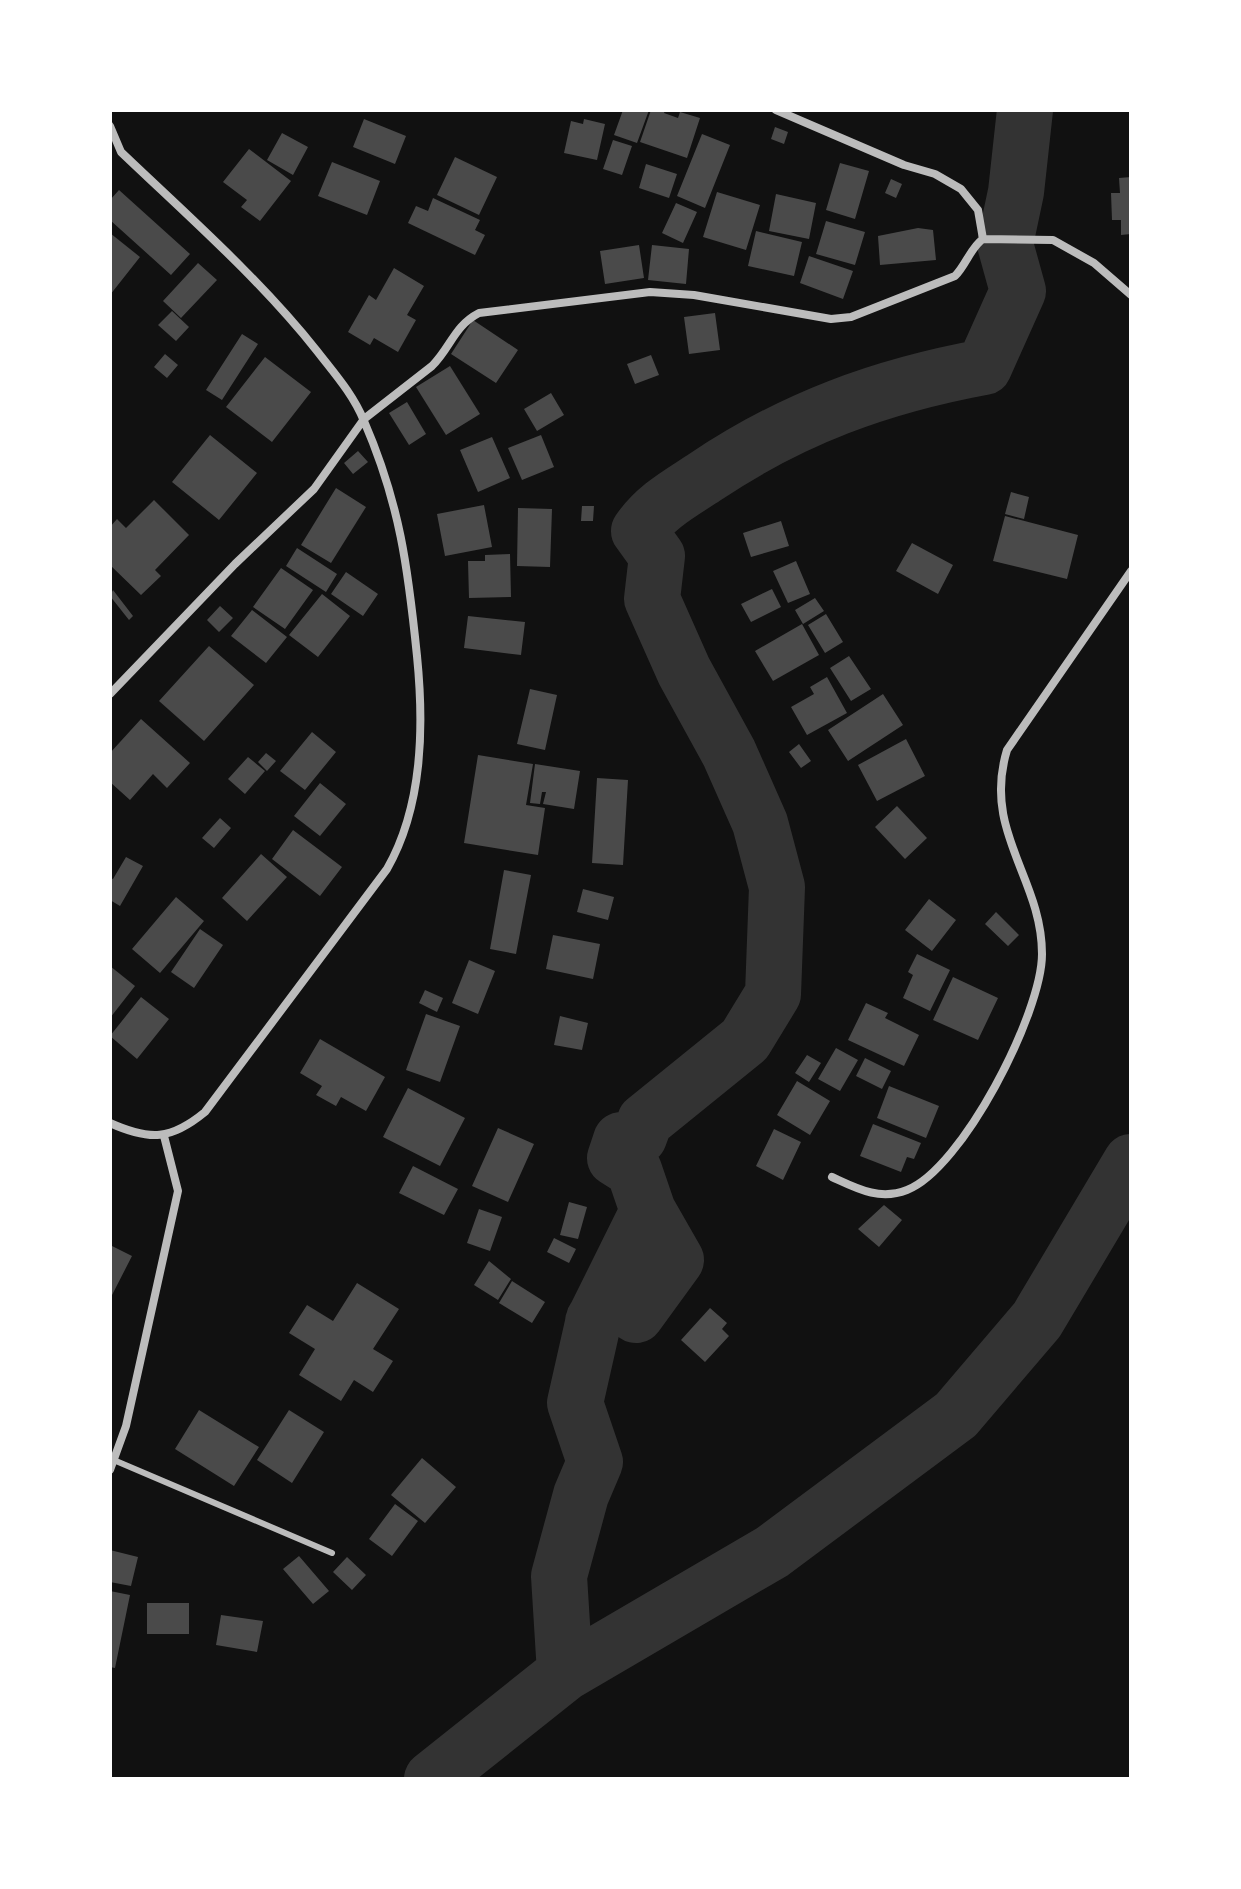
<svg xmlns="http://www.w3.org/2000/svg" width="1241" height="1889" viewBox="0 0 1241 1889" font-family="'Work Sans',sans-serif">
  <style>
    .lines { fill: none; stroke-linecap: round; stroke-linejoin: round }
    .river { stroke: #333; stroke-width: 56 }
    .building { fill: #4a4a4a }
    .service { stroke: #bcbcbc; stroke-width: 6 }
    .minor { stroke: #bcbcbc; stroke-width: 8 }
  </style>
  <rect width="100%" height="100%" fill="#111"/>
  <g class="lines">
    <path class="river" d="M636 1315 676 1260 648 1211 634 1170 615 1158 621 1140 639 1137 645 1121 745 1040 773 994 777 887 760 823 729 753 684 671 652 599 657 556 639 531C656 506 681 493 705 477 793 418 881 386 984 367L1018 291 1005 244 1016 192 1025 110
      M593 1322 648 1211
      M565 1673 559 1576 581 1495 595 1462 575 1403 594 1319
      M432 1779 565 1673 772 1552 956 1415 1037 1320 1131 1162"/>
  </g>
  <path class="building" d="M623 110H649L637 143 614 135Z
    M651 110H665L664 113 678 118 680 112 700 118 687 158 640 142Z
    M364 119 406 136 395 164 353 147Z
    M584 119 605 124 597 160 564 153 571 121 583 124Z
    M775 127 788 132 784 144 771 139Z
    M282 133 308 147 293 175 267 160Z
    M702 134 730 145 705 208 677 196Z
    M613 140 632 146 622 175 603 169Z
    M249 149 291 181 260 221 241 207 247 200 223 182Z
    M455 157 497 177 479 215 437 195Z
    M332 162 380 181 367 215 318 196Z
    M840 163 869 171 855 219 826 210Z
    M646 164 677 174 669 198 639 188Z
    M1131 177V234L1121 235V220H1112L1111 193H1120L1119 178Z
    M891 179 902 184 896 198 885 193Z
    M119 190 190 254 171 275 110 220V200Z
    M717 192 760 205 746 250 703 237Z
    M776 194 816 203 809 239 769 231Z
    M433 198 480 220 475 230 485 235 475 255 408 223 416 206 428 211Z
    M676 203 697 212 683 243 662 233Z
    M826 221 865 232 855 265 816 254Z
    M918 228 933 230 936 260 880 265 878 236Z
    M756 231 802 242 794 276 748 266Z
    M110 233 140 257 110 295Z
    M639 245 644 278 605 284 600 251Z
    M652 245 689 249 686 284 648 280Z
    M809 256 853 271 843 299 800 283Z
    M198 263 217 280 181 318 163 301Z
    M394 268 424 286 407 315 416 320 398 352 374 338 370 345 348 332 369 295 376 300Z
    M172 311 189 327 176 341 158 325Z
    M715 313 720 350 689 354 684 317Z
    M473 320 518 350 496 383 451 354Z
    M242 334 258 344 222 400 206 390Z
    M165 354 178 365 167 378 154 367Z
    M651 355 659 375 635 384 627 364Z
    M265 357 311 392 272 442 226 407Z
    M450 366 480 414 446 435 416 387Z
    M551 393 564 415 537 431 524 409Z
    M407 402 426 434 409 445 389 413Z
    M210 435 257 473 219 520 172 482Z
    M541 435 554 467 522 480 508 448Z
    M492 437 510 478 478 492 460 450Z
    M358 451 368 462 353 474 344 463Z
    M336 488 366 507 331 563 301 545Z
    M1011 492 1029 497 1024 519 1005 514Z
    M154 500 189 535 155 570 161 576 141 595 110 565V527L117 519 126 528Z
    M484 505 492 547 445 556 437 514Z
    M582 506H594L593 521H581Z
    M518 508 552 509 550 567 517 566Z
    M1005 516 1078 535 1067 579 993 561Z
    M781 521 789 546 751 557 743 533Z
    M912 543 953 565 938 594 896 571Z
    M297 548 337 574 326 592 286 566Z
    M510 554 511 597 469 598 468 561H485V555Z
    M796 561 810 594 788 603 773 571Z
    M281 568 313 590 285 629 253 607Z
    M346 572 378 594 363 616 331 594Z
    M772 589 781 607 751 622 741 604Z
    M113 590 133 616 129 620 110 596Z
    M322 594 350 616 318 657 289 635Z
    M815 598 824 611 803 624 795 610Z
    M220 606 233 618 219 632 207 620Z
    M252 610 287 637 266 663 231 636Z
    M826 614 843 642 825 653 808 625Z
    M468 616 525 622 521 655 464 648Z
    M802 624 819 655 773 681 755 651Z
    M209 646 254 685 204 741 159 701Z
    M849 656 871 689 851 701 830 668Z
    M827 677 847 713 807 735 791 707 814 694 810 687Z
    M530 689 557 695 545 750 517 744Z
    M883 694 903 725 848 761 828 730Z
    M141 719 190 763 167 788 153 774 130 800 110 782V753Z
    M312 732 336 752 305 790 280 771Z
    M906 739 925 776 877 801 858 765Z
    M799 744 811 761 801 768 789 752Z
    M266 753 276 761 267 771 258 762Z
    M478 755 533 764 526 805 545 808 538 855 464 843Z
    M248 757 265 771 245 794 228 779Z
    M535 764 580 771 574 809 543 804 546 792H542L540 804 530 803Z
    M597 778 628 780 623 865 592 863Z
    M320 783 346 804 320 836 294 816Z
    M897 806 927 838 905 859 875 827Z
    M220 818 231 828 214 848 202 838Z
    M293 830 342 867 320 896 272 859Z
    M261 854 287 877 247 921 222 898Z
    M126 857 143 866 120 906 110 900V878L113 879Z
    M504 870 531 875 516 954 490 949Z
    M583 889 614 897 608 920 577 912Z
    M176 897 204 921 160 973 132 949Z
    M929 899 956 920 932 951 905 930Z
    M996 912 1019 935 1008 946 985 924Z
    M200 929 223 945 194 988 171 972Z
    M553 935 600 944 593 979 546 969Z
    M917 954 950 970 930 1011 903 998 913 975 908 972Z
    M469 960 495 971 478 1014 452 1003Z
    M110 966 135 986 110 1018Z
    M953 977 998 998 978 1040 933 1020Z
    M425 990 443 998 437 1012 419 1003Z
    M141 997 169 1019 137 1059 110 1036Z
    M866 1003 888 1013 885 1018 919 1035 904 1066 848 1040Z
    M426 1014 460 1026 440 1082 406 1070Z
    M560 1016 588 1023 582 1050 554 1045Z
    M320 1039 385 1077 366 1111 341 1097 336 1106 316 1095 322 1086 300 1073Z
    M836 1048 858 1060 840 1091 818 1079Z
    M807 1055 821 1063 809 1082 795 1073Z
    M865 1058 891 1071 882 1089 856 1076Z
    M797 1081 830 1101 810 1135 777 1115Z
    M889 1086 939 1106 926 1138 877 1118Z
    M408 1088 465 1118 440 1166 383 1137Z
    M873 1124 921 1143 914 1159 907 1157 901 1172 860 1156Z
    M498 1128 534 1144 508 1202 472 1186Z
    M774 1129 801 1142 783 1180 756 1166Z
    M413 1166 458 1189 444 1215 399 1193Z
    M569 1202 587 1207 578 1239 560 1235Z
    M884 1205 902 1220 879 1247 858 1229Z
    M479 1209 502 1217 490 1251 467 1243Z
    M554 1238 576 1249 569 1263 547 1252Z
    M110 1245 132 1256 110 1299Z
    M489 1261 511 1279 498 1300 474 1285Z
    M512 1281 545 1302 532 1323 499 1303Z
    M357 1283 399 1309 373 1349 393 1361 373 1392 354 1380 341 1401 299 1375 315 1349 289 1333 307 1305 333 1321Z
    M710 1308 727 1323 722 1329 729 1336 705 1362 681 1340Z
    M199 1410 259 1447 234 1486 175 1449Z
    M289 1410 324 1432 292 1483 257 1460Z
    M422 1458 456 1487 425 1523 391 1495Z
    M395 1504 418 1521 392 1556 369 1539Z
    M110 1550 138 1557 131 1586 110 1582Z
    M299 1556 329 1591 313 1604 283 1569Z
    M347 1557 366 1575 352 1590 333 1572Z
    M110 1591 130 1595 115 1668 110 1667Z
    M147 1603H189V1634H147Z
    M221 1615 263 1621 257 1652 216 1645Z"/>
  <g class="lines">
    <path class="service" d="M116 1461 332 1553"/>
    <path class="minor" d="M776 110 904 165 935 174 961 189 978 210 983 239
      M110 126 121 152C188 216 259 278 317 351 334 373 353 394 364 421 400 504 408 568 417 656 424 726 423 806 387 869L205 1112C171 1140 150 1141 110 1123
      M110 694 235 564 314 489 364 419 432 366C451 347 454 326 479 313L650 292 694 295 831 319 851 317 955 276C966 265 971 247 983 239L1053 240 1094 263 1131 295
      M832 1177C856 1188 879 1201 907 1190 962 1169 1042 1013 1042 954 1042 878 982 832 1007 750L1131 571
      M110 1470 126 1426 178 1191 164 1136"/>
  </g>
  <rect width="1241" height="1889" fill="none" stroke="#ffffff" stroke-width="224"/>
</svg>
